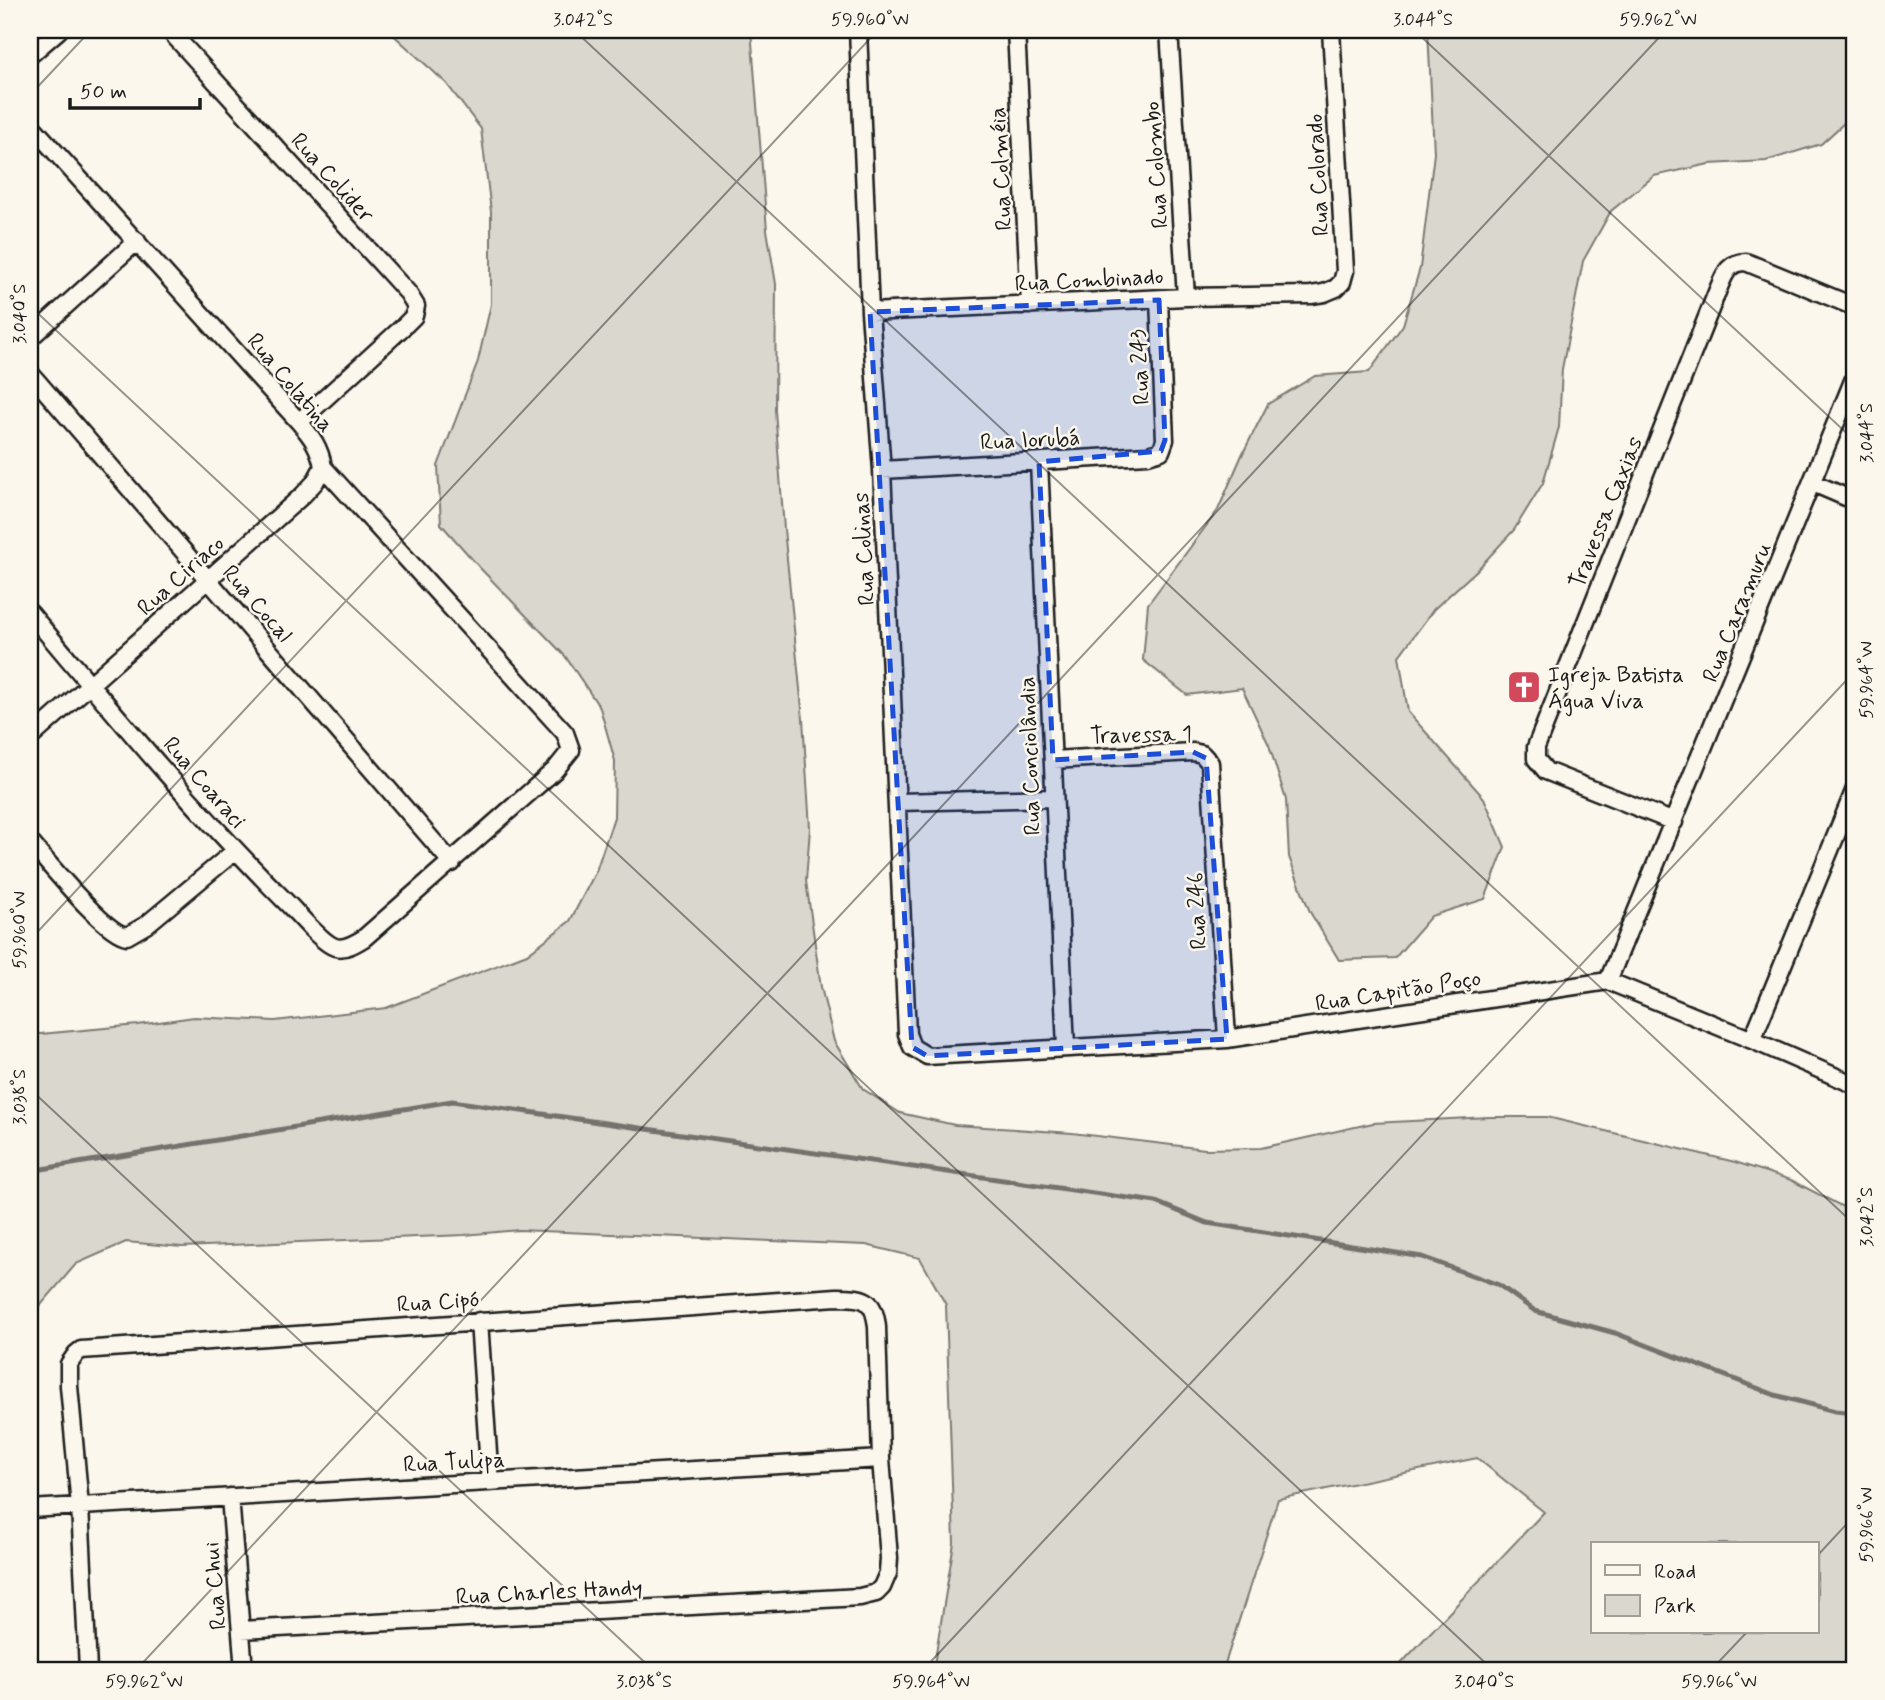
<svg xmlns="http://www.w3.org/2000/svg" width="1885" height="1700" viewBox="0 0 1885 1700" font-family="Mynerve,sans-serif">
  <style>
    .green { fill: #dad7ce; stroke: #7b7a75; stroke-width: 2; fill-rule: evenodd }
    .lines { fill: none; stroke-linecap: round; stroke-linejoin: round }
    .stream { stroke: #74726e; stroke-width: 5 }
    .minor-casing { stroke: #1c1c1c; stroke-width: 21 }
    .minor { stroke: #fbf7ec; stroke-width: 16 }
    .marked { fill: #1d4ed8; fill-opacity: 0.2; stroke: #1d4ed8; stroke-width: 5; stroke-dasharray: 14 9; stroke-linejoin: round }
    .ticks { fill: none; stroke: #1c1c1c; stroke-width: 2; stroke-opacity: 0.45 }
    .labels { text-anchor: middle; stroke-width: 5; stroke-linejoin: round; paint-order: stroke }
    .street-label { font-size: 23px; fill: #1c1c1c; stroke: #fbf7ec }
    .poi-label { font-size: 23px; fill: #1c1c1c; stroke: #fbf7ec; text-anchor: start }
    .neatline { fill: none; stroke: #1c1c1c; stroke-width: 2.5 }
    .ticks-label { font-size: 18px; text-anchor: middle; fill: #1c1c1c }
  </style>
  <rect width="100%" height="100%" fill="#fbf7ec"/>
  <filter id="ink" filterUnits="userSpaceOnUse"><feTurbulence type="fractalNoise" baseFrequency=".0143" numOctaves="2"/><feDisplacementMap in="SourceGraphic" scale="14" xChannelSelector="R" yChannelSelector="G"/><feConvolveMatrix kernelMatrix="1 2 1 2 8 2 1 2 1" color-interpolation-filters="sRGB"/></filter>
  <g filter="url(#ink)">
    <path class="green" d="M388 30H751L767 230 776 284 775 410 784 529 803 719 810 828 806 881 821 987 834 1041 863 1089 900 1113 955 1125 1072 1133 1205 1149 1261 1148 1373 1123 1489 1117H1547L1735 1162 1791 1180 1855 1213V1670H1395L1544 1512 1477 1458 1278 1499 1223 1670H928L934 1665 954 1543 946 1305 920 1258 866 1245 519 1230 464 1235 182 1247 126 1242 76 1264 40 1306 30 1338V1035L138 1025 194 1017 275 1021 386 1008 527 954 570 921 596 871 614 817 615 761 600 708 565 656 480 568 441 524 438 466 478 361 491 304V212L481 129 446 83ZM1593 1544H1817V1632H1593Z
      M1428 30H1855V113L1821 144 1766 161 1709 164 1654 176 1611 211 1583 261 1562 369 1559 427 1543 483 1514 530 1477 570 1434 609 1399 656 1408 712 1484 798 1505 847 1485 899 1431 916 1395 958 1339 960 1310 912 1289 857 1286 800 1269 745 1242 688 1187 695 1143 660 1148 604 1218 510 1242 455 1268 404 1315 376 1369 372 1403 325 1420 268 1434 153Z"/>
    <g class="lines">
      <path class="stream" d="M30 1171 452 1101 1156 1202 1207 1223 1422 1257 1499 1285 1535 1311 1615 1333 1775 1395 1835 1411 1855 1413"/>
      <g class="minor-casing">
        <path id="minor" d="M169 30 408 293 416 306 414 316 403 327 299 422
          M858 30 870 312 882 470 907 1034 912 1047 927 1056 1227 1039 1608 981 1752 1040 1855 1085
          M1016 30 1030 305
          M1169 30 1186 297
          M30 55 59 30
          M30 124 299 422C312 437 320 448 323 467L565 733 571 750 555 770 364 938C356 943 345 950 335 947 322 943 298 914 288 904 196 812 113 712 30 613
          M870 312 1186 297 1311 295 1324 293 1336 288 1342 282 1345 271 1331 30
          M30 338 137 241
          M30 373 452 863
          M1039 462 1066 1048
          M882 470 1148 455 1161 451 1165 440 1159 300
          M1813 483 1855 501
          M30 738 303 495 315 482 323 467
          M1053 760 1193 752 1202 754 1210 763 1227 1039
          M898 802 1053 798
          M1674 822 1546 771 1536 759V747L1717 292C1724 276 1727 262 1746 262L1855 307
          M30 842C47 861 105 934 127 936L146 925 235 851
          M1608 981 1855 376
          M1752 1040 1855 789
          M479 1321 490 1482
          M230 1497 244 1670
          M30 1509 881 1459
          M88 1670 80 1506 69 1386V1364L76 1354 81 1350 837 1297C864 1297 874 1298 877 1327L881 1459 889 1558 888 1573 882 1587 876 1593 860 1597 241 1630"/>
      </g>
      <use href="#minor" class="minor"/>
    </g>
  </g>
  <path class="marked" d="M1159 300 1165 440 1161 451 1039 462 1053 760 1193 752 1206 758 1227 1039 927 1056 912 1047 870 312Z"/>
  <path class="ticks" d="M574 30 1855 1225M1414 30 1855 441M30 95 91 30M30 306 1493 1670M30 940 878 30M30 1089 653 1670M1817 1556 1855 1515M136 1670 1666 30M923 1670 1855 671M1711 1670 1747 1632"/>
  <defs>
    <g id="church-square" transform="scale(1.75)"><rect x="-9" y="-9" width="18" height="18" rx="4" fill="#d1495b" stroke="#fbf7ec"/><path d="M-1.2-6h2.4v3.5h3.3v2.4h-3.3V6h-2.4V-.1h-3.3v-2.4h3.3Z" fill="#fff"/></g>
  </defs>
  <g fill-rule="evenodd">
    <use href="#church-square" x="1524" y="687"/>
  </g>
  <g class="labels">
    <g class="street-label">
      <text transform="translate(1155 165) rotate(-94)" y="8">Rua Colombo</text>
      <text transform="translate(1000 169) rotate(-93)" y="8">Rua Colméia</text>
      <text transform="translate(1317 175) rotate(-93)" y="8">Rua Colorado</text>
      <text transform="translate(333 177) rotate(48)" y="8">Rua Colider</text>
      <text transform="translate(1089 279) rotate(-3)" y="8">Rua Combinado</text>
      <text transform="translate(1139 367) rotate(-93)" y="8">Rua 243</text>
      <text transform="translate(291 382) rotate(50)" y="8">Rua Colatina</text>
      <text transform="translate(1030 439) rotate(-3)" y="8">Rua Iorubá</text>
      <text transform="translate(1605 512) rotate(-68)" y="8">Travessa Caxias</text>
      <text transform="translate(863 549) rotate(-93)" y="8">Rua Colinas</text>
      <text transform="translate(180 575) rotate(-42)" y="8">Rua Ciriaco</text>
      <text transform="translate(258 603) rotate(49)" y="8">Rua Cocal</text>
      <text transform="translate(1736 612) rotate(-68)" y="8">Rua Caramuru</text>
      <text transform="translate(1141 734) rotate(-1)" y="8">Travessa 1</text>
      <text transform="translate(1029 756) rotate(-92)" y="8">Rua Conciolândia</text>
      <text transform="translate(205 782) rotate(49)" y="8">Rua Coaraci</text>
      <text transform="translate(1196 911) rotate(-93)" y="8">Rua 246</text>
      <text transform="translate(1398 990) rotate(-9)" y="8">Rua Capitão Poço</text>
      <text transform="translate(438 1301) rotate(-4)" y="8">Rua Cipó</text>
      <text transform="translate(454 1461) rotate(-3)" y="8">Rua Tulipa</text>
      <text transform="translate(214 1586) rotate(-95)" y="8">Rua Chui</text>
      <text transform="translate(549 1591) rotate(-3)" y="8">Rua Charles Handy</text>
    </g>
    <g class="poi-label">
      <text x="1548" y="682">Igreja Batista<tspan x="1548" dy="26">Água Viva</tspan></text>
    </g>
  </g>
  <rect width="1885" height="1700" fill="none" stroke="#fbf7ec" stroke-width="77"/>
  <rect x="1591" y="1542" width="228" height="91" fill="#fbf7ec" stroke="#a29f99" stroke-width="2"/>
  <rect x="1605" y="1565" width="35" height="10" fill="#fbf7ec" stroke="#a29f99" stroke-width="2"/>
  <text x="1654" y="1578" font-size="21" fill="#1c1c1c">Road</text>
  <rect x="1605" y="1595" width="35" height="21" fill="#dad7ce" stroke="#a29f99" stroke-width="2"/>
  <text x="1654" y="1612" font-size="21" fill="#1c1c1c">Park</text>
  <path d="M70 98v10h130v-10" fill="none" stroke="#1c1c1c" stroke-width="3.5"/>
  <text x="80" y="98" font-size="21" fill="#1c1c1c" stroke="#fbf7ec" stroke-width="5" paint-order="stroke">50 m</text>
  <rect x="38" y="38" width="1808" height="1624" class="neatline"/>
  <g class="ticks-label">
    <text x="583" y="25">3.042°S</text>
    <text x="870" y="25">59.960°W</text>
    <text x="1423" y="25">3.044°S</text>
    <text x="1658" y="25">59.962°W</text>
    <text transform="translate(19 314) rotate(-90)" y="6">3.040°S</text>
    <text transform="translate(1866 433) rotate(-90)" y="6">3.044°S</text>
    <text transform="translate(1866 680) rotate(-90)" y="6">59.964°W</text>
    <text transform="translate(19 930) rotate(-90)" y="6">59.960°W</text>
    <text transform="translate(19 1097) rotate(-90)" y="6">3.038°S</text>
    <text transform="translate(1866 1217) rotate(-90)" y="6">3.042°S</text>
    <text transform="translate(1866 1525) rotate(-90)" y="6">59.966°W</text>
    <text x="144" y="1687">59.962°W</text>
    <text x="644" y="1687">3.038°S</text>
    <text x="931" y="1687">59.964°W</text>
    <text x="1484" y="1687">3.040°S</text>
    <text x="1719" y="1687">59.966°W</text>
  </g>
</svg>
